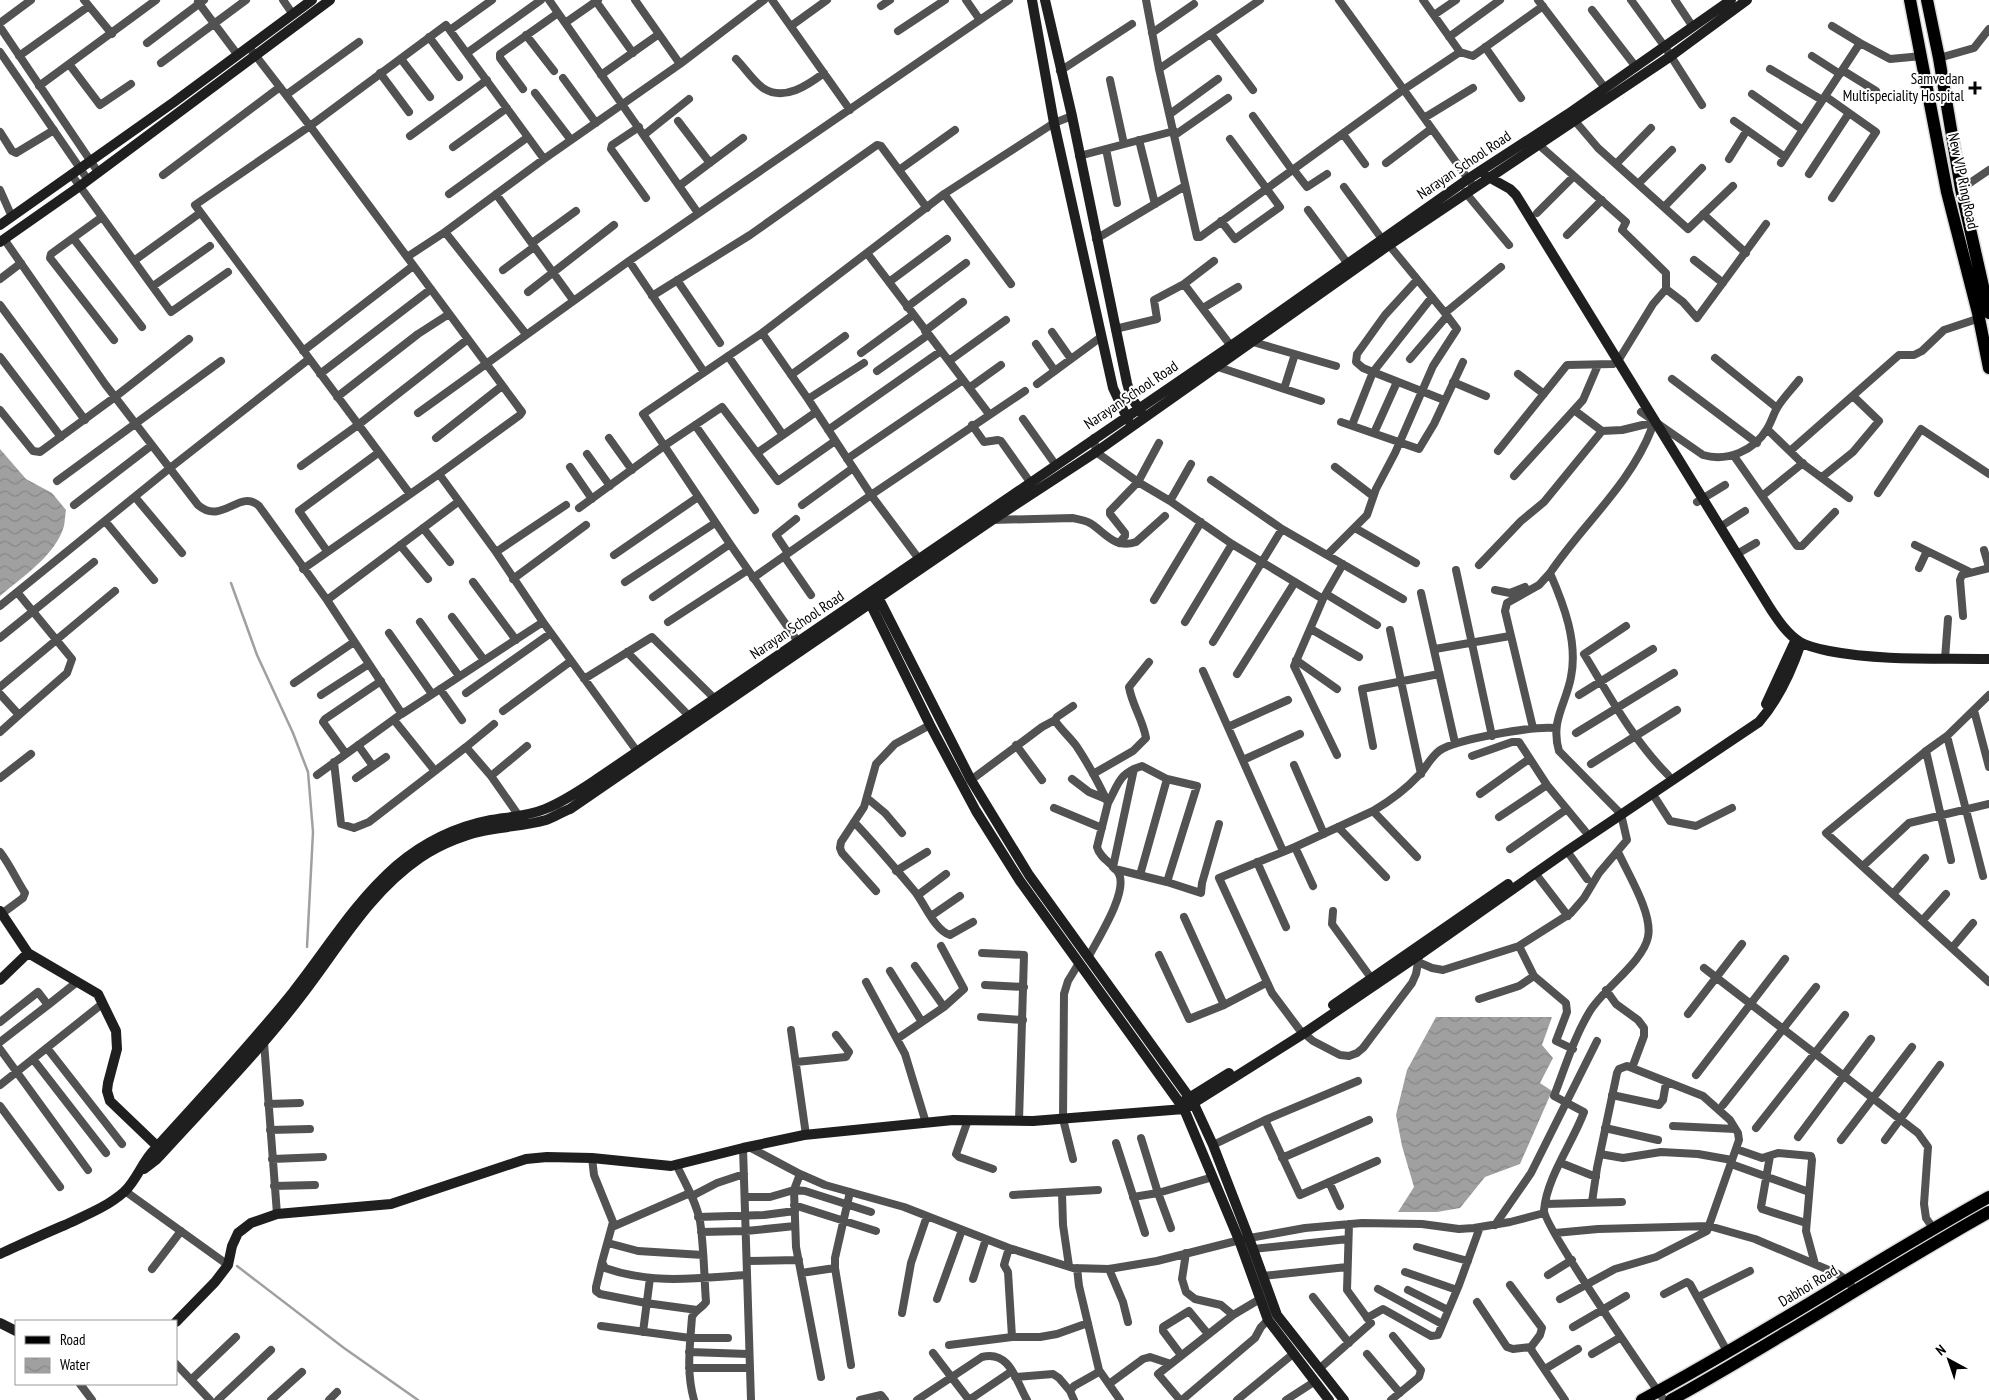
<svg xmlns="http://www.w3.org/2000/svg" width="1989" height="1400" viewBox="0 0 1989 1400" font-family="'PT Sans Narrow',sans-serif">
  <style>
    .water { fill: url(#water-waves) }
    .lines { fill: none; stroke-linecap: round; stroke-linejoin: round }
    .stream { stroke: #a0a0a0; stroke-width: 2.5 }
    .primary-casing { stroke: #dbdbdb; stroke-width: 15 }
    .street { stroke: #525252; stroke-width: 8 }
    .secondary { stroke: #1f1f1f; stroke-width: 10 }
    .primary { stroke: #000; stroke-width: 12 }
    .poi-dot { fill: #000; stroke: #fff; stroke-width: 2 }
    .labels { text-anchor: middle; stroke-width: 4; stroke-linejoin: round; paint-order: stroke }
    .poi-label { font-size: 15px; fill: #000; stroke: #fff; text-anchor: end }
    .street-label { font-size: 15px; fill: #000; stroke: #fff }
  </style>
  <defs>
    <pattern id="water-waves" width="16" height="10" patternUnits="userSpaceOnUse" patternTransform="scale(1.25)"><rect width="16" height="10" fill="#a0a0a0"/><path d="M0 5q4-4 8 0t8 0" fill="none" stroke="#888"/></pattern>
  </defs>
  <rect width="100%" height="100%" fill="#fff"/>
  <path class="water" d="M0 449 26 479 52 493 66 510C65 515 65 521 64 526 56 555 22 577 0 596Z
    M1436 1017H1552L1542 1045 1553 1058 1540 1083 1552 1091 1520 1164 1485 1177 1460 1208 1437 1212H1398L1414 1187 1402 1146 1396 1115 1407 1070Z"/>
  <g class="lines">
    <path class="stream" d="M231 583 257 655 293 733 308 772 313 832 307 947
      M237 1266 344 1348 418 1400"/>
    <g class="primary-casing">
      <path id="primary" d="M1910 0 1947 192 1978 313 1989 368
        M1927 0 1939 58 1961 189 1989 313
        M1642 1400C1760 1337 1872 1262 1989 1197
        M1671 1400C1779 1340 1882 1272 1989 1212"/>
    </g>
    <path class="street" d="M84 0 112 34
      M283 0 292 13
      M549 0 698 213
      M595 0 633 53
      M635 0 680 64
      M772 0 850 110
      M966 0 980 20
      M1146 0 1159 69 1197 237H1200L1403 90 1460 52 1423 0
      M1339 0 1471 183
      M1538 0 1605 88
      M1631 0 1665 47 1702 105
      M1675 0 1693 27
      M198 2 237 54
      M881 6 890 0
      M1592 10 1636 67
      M1434 15 1456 0
      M0 23 31 0
      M565 23 598 0
      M791 26 827 0
      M1832 26 1860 43
      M0 27 98 172
      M450 30 492 0
      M898 31 945 0
      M1152 33 1194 4
      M1211 34 1253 90
      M526 35 554 71
      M429 37 459 77
      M1449 37 1500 0
      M147 43 204 0
      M1485 47 1521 98
      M252 51 310 126 522 412 520 415 439 474 496 552 543 622 639 754
      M0 52 88 180
      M1460 52 1473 56 1543 6
      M467 53 541 0
      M19 56 89 6
      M1812 56 1840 74
      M1939 58 1974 48 1989 29
      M401 59 430 97
      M736 59C745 68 753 81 763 88 784 102 808 85 824 73
      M161 63 246 0
      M69 64 100 105 131 84
      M1159 69 1260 0
      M1770 69 1822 100
      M1842 70 1876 91
      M1060 71 1132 24
      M380 73 409 112
      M601 75 659 34
      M563 78 596 123
      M1110 80 1124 144
      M39 86 156 0
      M523 89 500 58V54L558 13
      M535 93 571 140
      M1752 94 1803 130
      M286 95 359 42
      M1825 96 1876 132 1832 198
      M1170 114 1218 79
      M1253 116 1292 170
      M1424 118 1473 88
      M678 121 710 163
      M1575 121 1598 148 1688 229 1733 186
      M1734 121 1785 157
      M639 127 612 145 611 149 646 198
      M0 132 12 151 16 153 54 130
      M1343 134 1365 164
      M644 135 689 99
      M1175 135 1228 98
      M410 136 487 80
      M1139 140 1155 204
      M1539 145 1626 222 1622 230 1666 273V289
      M453 147 507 108
      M1106 149 1117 203
      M1079 156 1174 131
      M1729 159 1747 130
      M1386 163 1431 129
      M1781 163 1860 43 1890 59 1922 56
      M1616 164 1651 128
      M1293 169 1307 187 1327 174
      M899 170 955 130
      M71 174 171 312 228 272
      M1809 174 1849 113
      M163 175 280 87
      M1638 184 1672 150
      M679 186 743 138
      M1344 187 1382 239
      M1961 189 1989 170
      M0 190 12 217
      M1465 192 1509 245
      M449 194 528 137
      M496 194 573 300
      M944 194 1011 284
      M1664 207 1702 168
      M1308 210 1348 264
      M1537 213 1574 176
      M1703 214 1746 253
      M102 217 73 238 142 327
      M1221 221 1235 239 1280 207 1230 139
      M445 232 526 334
      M1567 235 1602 200
      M73 238 51 254 50 258 114 340
      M4 239 105 384 198 505C222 526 240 488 259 506L327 600 402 714 543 622
      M1096 239 1185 186
      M532 243 576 211
      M1389 245 1445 313 1501 267
      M867 253 989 414
      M407 257 445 232 544 159 680 64 764 0
      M135 260 200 213
      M1694 260 1723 283
      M629 261 704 372
      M503 270 534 247
      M0 279 21 263
      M677 280 720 343
      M1417 280 1385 315 1357 354 1356 362 1363 368 1373 372 1444 400
      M889 282 947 239
      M1184 284 1214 261
      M153 286 210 246
      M528 292 614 225
      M652 296 750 235 877 145 881 146 927 208
      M0 305 85 420
      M907 307 966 263
      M1203 308 1238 287
      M1115 329 1157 319 1154 300 1184 284 1231 346
      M925 331 963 302
      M1052 332 1071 359
      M762 333 808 399 871 495 919 559
      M1253 342 1336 366
      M1036 344 1055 371
      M303 351 413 266
      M861 353 913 315
      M728 356 783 435
      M0 357 61 437
      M1715 358 1777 408
      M1410 359 1447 316
      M949 361 1006 320
      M1218 367 1321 401
      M877 371 928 335
      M320 374 431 289
      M1518 374 1544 394
      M791 375 845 336
      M1672 379 1757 443
      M1453 382 1486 396
      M1037 384 1101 337
      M969 388 1001 365
      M1284 389 1295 354
      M337 397 418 334 449 314
      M808 399 864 363
      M0 410 33 451 40 452 115 397 189 339
      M1574 410 1602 431 1622 430 1655 422
      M1641 412 1703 455C1727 462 1754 451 1767 429 1771 423 1773 415 1777 408 1783 398 1792 389 1799 380
      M418 413 629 261 1009 0
      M1023 419 1055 464
      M1341 422 1419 449 1434 424 1463 362
      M695 425 755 510
      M972 425 984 442 998 440 1001 441 1030 482
      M1352 425 1373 372 1432 297
      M1767 429 1803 464 1849 498
      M828 430 941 351
      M1374 433 1397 382
      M436 438 502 386
      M609 438 632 470
      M1094 438 1096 452 1138 482 1170 501 1232 544 1323 599 1294 666 1337 755
      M1498 451 1567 365 1613 364 1618 361 1653 304 1666 289 1683 302 1697 318 1766 224
      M1790 451 1899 355H1914L1922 351 1944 330 1980 318
      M757 453 816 412
      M587 454 610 486
      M1734 456 1797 546H1802L1835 512
      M847 459 963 380
      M301 466 358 425 468 339
      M570 467 592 499
      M1335 467 1373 496
      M1514 476 1583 400 1598 365
      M1822 477 1853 452 1879 421 1853 396
      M1211 480 1282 529 1403 599
      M57 481 221 361
      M1878 493 1921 429 1989 474
      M410 494 195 205 310 126 446 25 544 159
      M1762 496 1803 463
      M135 497 182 553
      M1170 501 1191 464
      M1697 502 1725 485
      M74 505 152 445
      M802 505 853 468
      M579 508 664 446 722 407 778 481 835 441
      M992 520 1073 518C1080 520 1087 520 1093 525 1107 535 1116 549 1136 542L1165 516
      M105 521 154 580
      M1720 527 1745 511
      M423 528 450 562
      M1355 528 1416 563
      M1119 543 1125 536V533L1110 514V511L1138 482 1159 443
      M400 545 428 579
      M1915 545 1970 572
      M1984 550 1989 567
      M327 551 299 511 378 453
      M496 552 566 505
      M788 553 776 535 796 519
      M1737 554 1756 543
      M614 555 698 497
      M1327 555 1367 515 1376 489 1395 453 1433 366 1457 329 1445 313
      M784 556 811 595
      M1479 565 1521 521 1544 502 1602 431
      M1919 568 1927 551
      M303 569 439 474
      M1456 570 1492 736
      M753 578 871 495 1025 391
      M513 579 586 525
      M473 582 516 640
      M625 582 715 523
      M1495 590 1510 593 1525 587
      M17 592 72 659 67 673 19 715
      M1421 593 1455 743
      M1326 594 1377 625
      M653 597 730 544
      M1324 597 1343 564
      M327 600 458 502
      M1154 600 1201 522
      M0 606 170 468 309 359
      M1963 616 1960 580 1962 575 1989 568
      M452 617 484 660
      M420 622 459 676
      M668 622 748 570
      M1185 622 1232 544
      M1626 626 1584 654C1609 695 1633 740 1668 775
      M1311 629 1359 657
      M1390 630 1421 774
      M389 633 432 694
      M0 638 94 562
      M1213 642 1282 529
      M801 646 730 544 643 414 762 333 944 194 1054 123 1072 116
      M1435 649 1510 636
      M627 652 689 716
      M1945 659 1948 619
      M1296 660 1337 689
      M1203 671 1283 851
      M1237 674 1295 582
      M584 679 652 637 715 699
      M294 683 354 642
      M0 687 115 591
      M440 689 462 720
      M466 693 551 633
      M0 694 19 715 0 732
      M321 695 369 664
      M1579 695 1653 649
      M1989 695 1947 736 1926 751 1826 833 1989 982
      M1073 706 1057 717 1055 720C1058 727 1072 739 1077 747 1089 765 1099 784 1108 803L1097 847C1100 859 1113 863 1119 874 1128 893 1097 940 1088 958
      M503 711 571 661
      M1973 711 1975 714 1989 767
      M394 720 435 771
      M1228 727 1288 700
      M1533 728 1505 611 1507 603 1539 585 1550 573
      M1576 733 1674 673
      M1947 736 1983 876
      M358 745 373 766
      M1016 745 1042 780
      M1373 746 1362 689 1439 674
      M466 747 494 724
      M1926 751 1951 860
      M346 754 323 722 325 719 381 681
      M1472 756 1512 742H1519L1547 785 1585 831
      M1243 760 1300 734
      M334 762 341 824 354 828 369 822 466 747 491 776 519 816
      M1591 764 1677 710
      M1294 765 1324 834
      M1093 774 1133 751 1146 738C1143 720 1132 705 1129 687L1149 662
      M317 775 404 712
      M491 776 527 746
      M0 778 31 754
      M356 778 386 757
      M1072 779 1089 792 1106 799
      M1167 779 1197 786 1167 882
      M971 780 1042 727 1055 720
      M1652 793 1670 821 1696 826 1732 808
      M1480 794 1529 759
      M867 798 885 813 902 833
      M1108 803C1119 783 1119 773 1142 766L1167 779 1140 875
      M1054 808 1102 828
      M1373 811 1417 857
      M1499 817 1547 785
      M854 822C876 845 896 869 916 893 925 905 935 930 950 935L973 922
      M1338 827 1386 877
      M1295 847 1313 886
      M1510 849 1567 809
      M1567 851 1587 879
      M0 852C10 865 16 879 25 893L23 898 0 915
      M1618 852C1628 874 1653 914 1648 937 1643 962 1604 988 1590 1011 1574 1037 1565 1068 1554 1096L1584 1112C1572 1144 1547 1177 1544 1210 1543 1225 1648 1377 1664 1400
      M1257 862 1286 927
      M1863 866 1909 823 1989 804
      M1113 867 1134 769
      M1115 869 1167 882 1201 893 1202 883 1219 824
      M896 871 927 852
      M1535 873 1568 916
      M876 891 842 853 840 848 841 842 864 807 876 764 895 744 930 725
      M1893 894 1925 858
      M918 895 946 874
      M1333 911 1332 924 1374 982
      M931 916 960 896
      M1184 917 1224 1005
      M1922 921 1946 894
      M1519 946 1534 976 1566 1003 1567 1012 1556 1041 1573 1049
      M1952 948 1973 923
      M982 953 1024 955 1019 1121
      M1159 955 1189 1019 1224 1005 1266 983
      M1419 957 1416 974 1412 983 1363 1048 1357 1053 1349 1056 1340 1055 1313 1041 1299 1029 1272 993 1219 878 1295 847 1373 811C1390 801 1406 789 1419 775 1426 768 1430 758 1439 751 1455 739 1534 726 1555 728
      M1418 962 1432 968 1443 970 1519 946 1571 913 1584 898 1599 873 1627 840 1621 814 1559 751C1550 721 1566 704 1571 677 1578 642 1564 605 1550 573 1583 524 1630 485 1652 428
      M915 966 944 1007
      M1704 968 1918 1133 1928 1147 1924 1204 1926 1218 1933 1228
      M890 971 922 1022
      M866 982 905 1054 926 1123
      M985 985 1024 987
      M1606 990 1616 1004 1638 1020 1644 1028V1036L1632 1068
      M1479 999 1519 986 1534 976
      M48 1005 77 982
      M1688 1014 1742 944
      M981 1017 1023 1020
      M0 1022 38 992 48 1005 0 1042
      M791 1030 806 1135
      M897 1039 944 1007 964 989 941 946
      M262 1041 264 1042 277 1214
      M47 1048 122 1144
      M0 1049 88 1170
      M33 1059 106 1153
      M796 1062 846 1057 849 1052 836 1035
      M1696 1075 1785 959
      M0 1085 102 1004
      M1612 1095 1659 1105 1663 1100 1666 1083
      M268 1104 300 1103
      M1723 1105 1816 987
      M0 1106 60 1187
      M968 1120 956 1154 959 1157 993 1169
      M1265 1120 1300 1195 1377 1161
      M1673 1126 1735 1129
      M1605 1128 1658 1140
      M1756 1128 1845 1015
      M270 1130 310 1129
      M1798 1137 1871 1039
      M1841 1140 1912 1047
      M1885 1140 1940 1065
      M1116 1143 1145 1233
      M1213 1145 1265 1120 1358 1081
      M749 1147 800 1174 825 1185 904 1207 1009 1248 1073 1268 1109 1269 1157 1261 1244 1239 1305 1228 1362 1223 1422 1224 1459 1229 1474 1228 1510 1222 1544 1213
      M743 1148 751 1400
      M1736 1149 1762 1158 1778 1153 1811 1156 1812 1160 1806 1231 1815 1264
      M1600 1154 1623 1158 1661 1152 1698 1154 1732 1160
      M1770 1156 1761 1207 1762 1209 1806 1223
      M592 1158 594 1175 613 1222 602 1262 605 1268C653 1285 698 1278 747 1275
      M1282 1158 1369 1120
      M272 1159 323 1157
      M1073 1159 1063 1119 1064 994 1068 981 1079 963
      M1561 1163 1596 1177
      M676 1164C685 1183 696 1201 700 1221 704 1248 704 1275 706 1302 702 1308 695 1310 692 1317 690 1345 686 1372 694 1400
      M1731 1164 1809 1192
      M800 1174 794 1190 796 1247 821 1377
      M1329 1182 1340 1206
      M274 1186 315 1185
      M125 1191 228 1265
      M850 1192 835 1258V1268L851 1365
      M1062 1193 1063 1225 1069 1266
      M1013 1195 1098 1190
      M692 1196 717 1183 744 1174
      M745 1197H770L794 1190 805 1191 871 1212
      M1133 1197 1158 1193 1141 1138
      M1545 1204 1622 1202
      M794 1205 876 1231
      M698 1217 764 1215 795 1211
      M1495 1225 1531 1173 1597 1041
      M612 1227 690 1193
      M1171 1228 1158 1193 1213 1177
      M701 1232 746 1231 795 1226
      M1555 1233 1598 1229 1709 1226 1755 1239 1838 1274 1847 1281 1856 1291
      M608 1243 638 1251 703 1255
      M1417 1247 1468 1261
      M1009 1248 1004 1265 1008 1272 1012 1337
      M1253 1249 1348 1239
      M1186 1253 1182 1279 1186 1292 1195 1299 1221 1305 1233 1315
      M747 1261 799 1260
      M602 1262 596 1287V1291L600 1294 646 1303 697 1310
      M152 1269 181 1231
      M1109 1269 1123 1302 1128 1322
      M1405 1272 1457 1290
      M801 1273 835 1268
      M1548 1275 1572 1260
      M1263 1276 1347 1267
      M973 1279 986 1239
      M1510 1285 1542 1328 1540 1335 1531 1347 1532 1351 1565 1400
      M1378 1289 1442 1324
      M1408 1290 1448 1310
      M1664 1294 1687 1282 1690 1284 1728 1353
      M1313 1297 1349 1343
      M1698 1297 1750 1271
      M937 1299 962 1230
      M1560 1299 1615 1269 1656 1257 1707 1231 1739 1140 1738 1133 1730 1120 1703 1096 1627 1066 1619 1069 1617 1073 1597 1168 1592 1202
      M1477 1302 1507 1347 1513 1349 1531 1347
      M902 1313 911 1263 927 1216
      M1367 1318 1383 1309 1431 1336 1438 1335 1459 1285 1480 1227
      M601 1326 690 1338H728
      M1573 1327 1626 1296
      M643 1332 650 1278
      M949 1345 1012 1337H1040L1057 1334 1088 1323
      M689 1352 748 1354
      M933 1353 969 1400
      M1367 1354 1400 1393
      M1592 1354 1621 1337
      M1181 1355 1163 1331V1327L1189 1311 1208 1334
      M176 1364 210 1400
      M689 1368H749
      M1319 1369 1371 1323 1347 1290 1349 1224
      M1545 1369 1578 1349
      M1099 1370 1120 1400
      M1015 1377 1053 1374 1059 1378 1070 1391
      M191 1380 236 1337
      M80 1384 92 1400
      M1109 1384 1143 1359 1150 1357 1171 1364
      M218 1400 271 1350
      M271 1400 302 1372
      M329 1400 337 1392
      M860 1400 881 1395 885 1400
      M917 1400 982 1357C1010 1350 1016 1381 1027 1400
      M969 1400 1012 1371
      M1074 1400 1070 1391 1074 1386 1097 1373 1099 1370 1079 1286 1077 1268
      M1180 1400 1158 1374 1233 1315 1260 1299
      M1182 1400 1255 1338 1261 1327 1268 1320
      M1237 1400 1293 1354
      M1286 1400 1314 1382
      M1391 1400 1419 1377 1421 1370 1393 1336"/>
    <path class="secondary" d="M1032 0 1054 123 1113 388 1128 420
      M1045 0 1072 116 1127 383 1131 397 1141 412
      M1485 175 1510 189 1516 195 1770 608C1778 620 1787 634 1800 642 1809 647 1819 649 1829 651 1881 661 1936 658 1989 659
      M0 225 174 102 312 0
      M0 242 80 186 330 0
      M876 593 971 780 1029 875 1194 1104 1213 1145 1249 1238 1277 1315 1344 1400
      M868 599 930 725 976 811 1020 881 1184 1109 1239 1240 1268 1320 1329 1400
      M1766 704 1796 639
      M0 911 28 953 98 994 116 1031 117 1049 108 1083 107 1091 110 1101 157 1146
      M0 980 28 953
      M1333 1005 1508 884
      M1184 1101 1229 1073
      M144 1169 157 1159C206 1105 258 1053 302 995 339 947 369 893 420 858 440 844 470 832 494 829 511 826 529 825 546 820 554 817 562 812 570 809L992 520 1096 452 1389 245 1671 56 1747 0
      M0 1254C22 1244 43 1234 65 1225 86 1215 107 1207 124 1192 137 1180 142 1162 154 1150 201 1098 249 1047 293 992 327 949 354 903 396 866 423 843 455 827 491 820 509 817 528 816 545 809 565 801 582 789 600 777L1241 339 1468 179 1568 114 1731 0
      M176 1322 215 1282 228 1265 232 1246 238 1233 251 1223 277 1214 391 1204 526 1159 547 1157 592 1158 671 1166 743 1148 804 1135 953 1120 1033 1121 1184 1109 1303 1034 1419 955 1567 851 1759 722C1778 700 1792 670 1801 643
      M0 1323 16 1331"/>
    <use href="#primary" class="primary"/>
  </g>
  <path class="poi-dot" d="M1972.5 80.5h5v5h5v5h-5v5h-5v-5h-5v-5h5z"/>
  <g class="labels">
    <g class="poi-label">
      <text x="1964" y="84">Samvedan<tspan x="1964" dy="17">Multispeciality Hospital</tspan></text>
    </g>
    <g class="street-label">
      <text transform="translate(1464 165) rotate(-34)" y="5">Narayan School Road</text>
      <text transform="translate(1963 181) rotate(78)" y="5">New VIP Ring Road</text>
      <text transform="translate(1131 395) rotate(-34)" y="5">Narayan School Road</text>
      <text transform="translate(797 625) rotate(-34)" y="5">Narayan School Road</text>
      <text transform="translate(1808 1286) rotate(-31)" y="5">Dabhoi Road</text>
    </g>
  </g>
  <rect x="15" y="1320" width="162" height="65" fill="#ffffff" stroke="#999999"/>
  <rect x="25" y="1336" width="25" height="8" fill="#000000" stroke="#999999"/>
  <text x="60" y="1345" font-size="15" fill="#000000">Road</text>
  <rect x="25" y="1358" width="25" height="15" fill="url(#water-waves)" stroke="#999999"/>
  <text x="60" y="1370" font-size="15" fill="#000000">Water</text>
  <g transform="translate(1949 1360) rotate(320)" stroke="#ffffff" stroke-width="4" paint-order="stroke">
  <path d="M0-4L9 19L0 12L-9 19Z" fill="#000000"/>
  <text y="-8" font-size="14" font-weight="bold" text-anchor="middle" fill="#000000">N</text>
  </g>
</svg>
